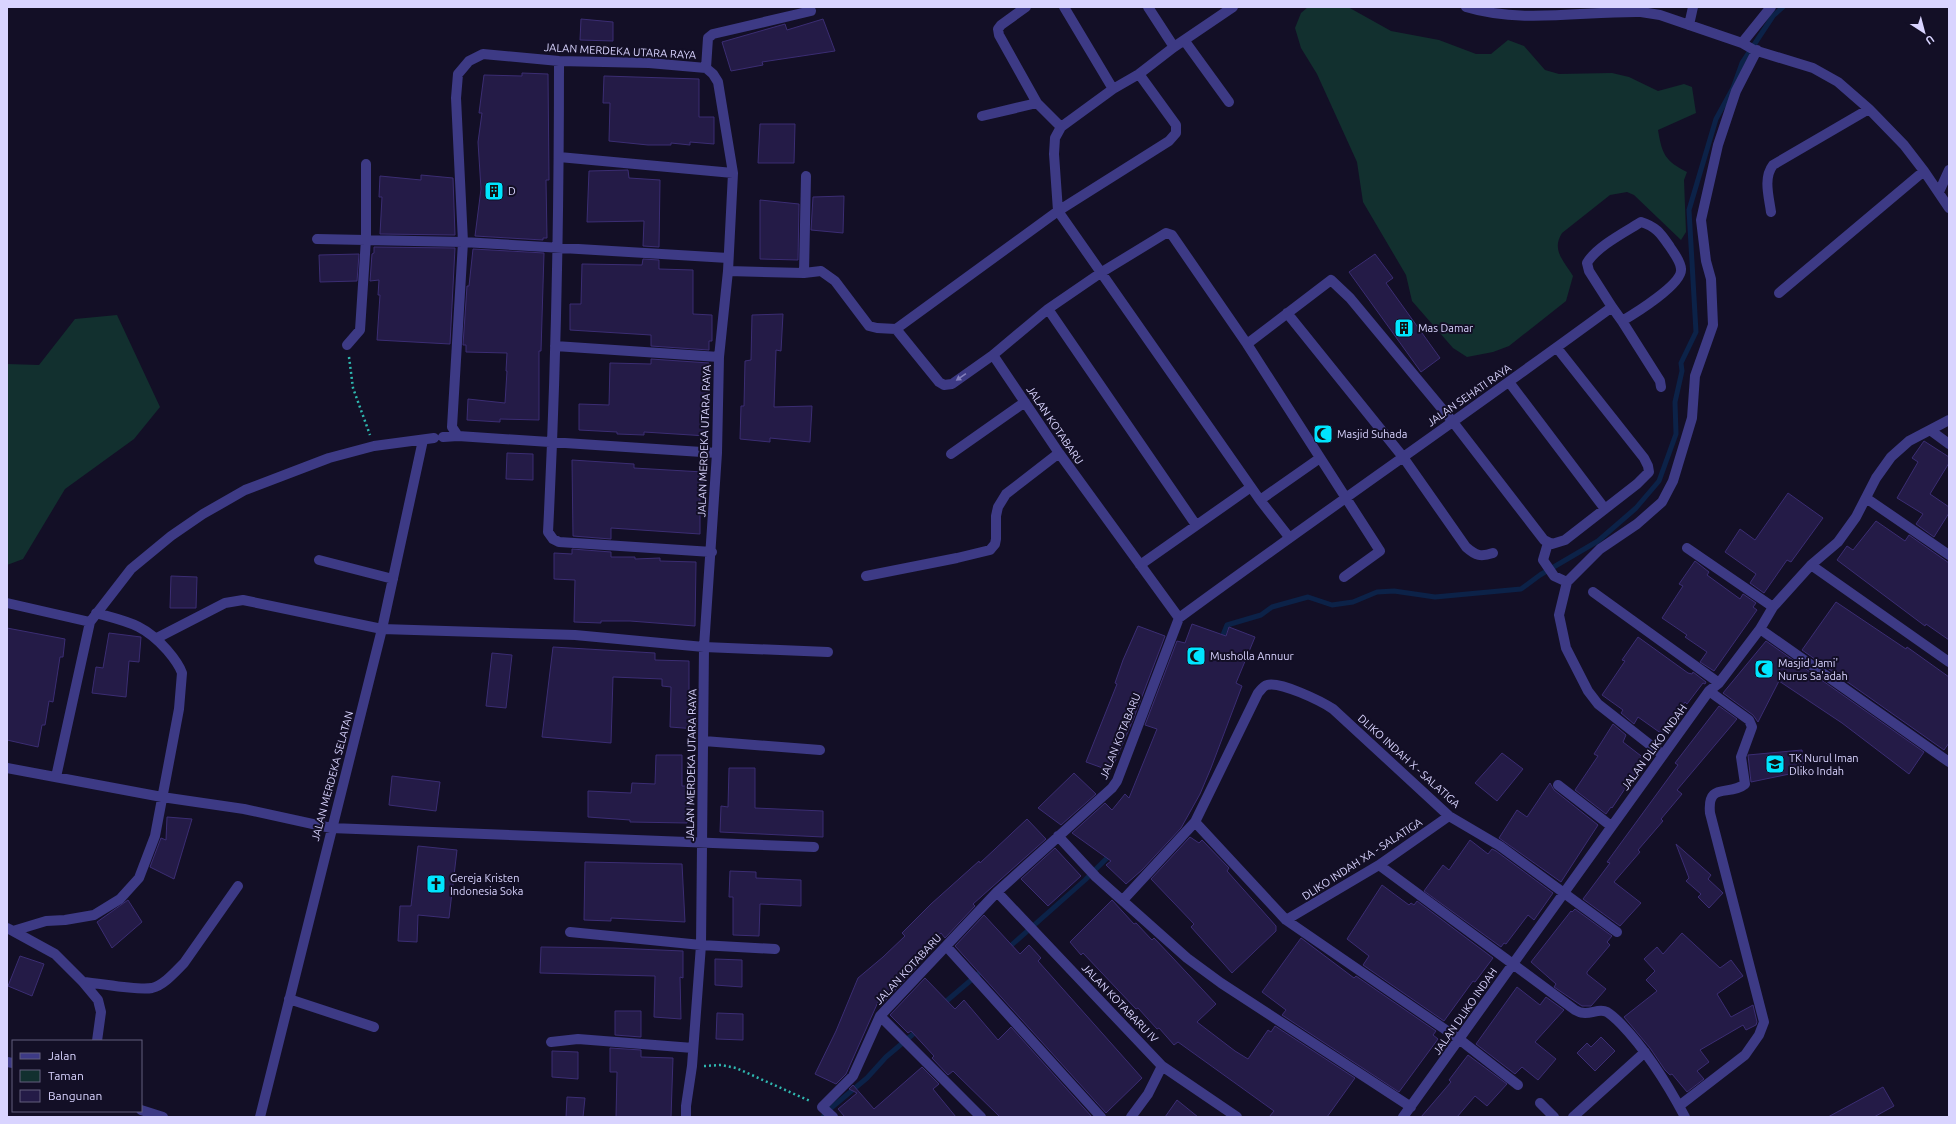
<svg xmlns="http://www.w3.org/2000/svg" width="1956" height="1124" viewBox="0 0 1956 1124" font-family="Ubuntu,sans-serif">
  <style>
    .green { fill: #12302f }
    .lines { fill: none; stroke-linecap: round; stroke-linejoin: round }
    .stream { stroke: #0c2248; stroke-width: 5 }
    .building { fill: #241b47; stroke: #3b2d73 }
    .path { stroke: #2fb8b0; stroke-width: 2.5; stroke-dasharray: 2 3; stroke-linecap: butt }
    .minor { stroke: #3d3a85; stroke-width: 10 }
    .oneway { fill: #837fbc }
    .labels { text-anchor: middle; stroke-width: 4; stroke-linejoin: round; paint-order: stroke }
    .street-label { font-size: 11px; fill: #d9d4ff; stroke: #130f26 }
    .poi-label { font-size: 11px; fill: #d9d4ff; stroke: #130f26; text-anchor: start }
  </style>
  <rect width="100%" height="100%" fill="#130f26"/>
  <path class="green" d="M1308 7H1348L1391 31 1439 40 1476 54H1491L1508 40 1524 46 1545 70 1559 74 1612 73 1629 77 1658 91 1684 84 1692 87 1696 113 1658 130C1662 154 1665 161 1687 172L1684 180 1686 232 1681 240 1634 195 1627 192 1610 195 1562 233C1551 250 1564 261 1573 276L1566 301 1509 346 1493 352 1467 357 1453 348 1412 301 1406 275 1363 202 1357 162 1317 74 1301 48 1295 28 1301 13Z
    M117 315 160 407 134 439 65 489 23 559 7 565V364L39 365 75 319Z"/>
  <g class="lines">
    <path class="stream" d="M1221 640 1227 625 1261 615 1272 607 1308 597 1332 605 1353 602 1377 592 1394 591 1435 597 1521 589 1540 575 1598 541 1636 508 1659 481 1676 434 1675 402 1682 371 1681 363 1696 332 1689 210 1716 119 1733 88 1742 63 1773 16 1783 7
      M1007 949 1085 880 1111 854
      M943 1004 984 969
      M823 1117 831 1108 867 1078 886 1057 918 1030"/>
  </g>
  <path class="building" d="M581 19 613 22V41L580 40Z
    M823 19 835 51 762 62 763 65 731 71 722 42 785 24 787 30Z
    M522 73 548 74 549 180H546L547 238H543V240L475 236 481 189 478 142 482 113H479L484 75 522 76Z
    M604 76 699 79V117H714V144L690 142V145L671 143V145H648L609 141 610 103H603Z
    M760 124H795L794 163H758Z
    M628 170 629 178 660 180 659 247 643 246 644 221 587 222 589 171Z
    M421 175 453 178 455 235 380 234 382 197H379L380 176 421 180Z
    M844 196 843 233 811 230 813 197Z
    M760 200 799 204 798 260 760 259Z
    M374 247 455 248 450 344 377 340 380 295H378L379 280 370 281 372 254 374 253Z
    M473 249 544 253 541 351H539V420L500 419V422L467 420 468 399 505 403 507 371H506L507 353 466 352V345H463L467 286H469Z
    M359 254 357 281 320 282 319 255Z
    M1375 254 1393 278 1386 283 1440 358 1421 372 1349 272Z
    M643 259 659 260V269L693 270V314L712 315V341H709V350L651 346V335L570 330V304H581L582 264 642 265Z
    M783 314 781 351 776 350 774 407 812 406 810 442 770 438V442L740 439 741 406H744L745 361 751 360 752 315Z
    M651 359 709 363 707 436 644 432V435L617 434V432L579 430V404L609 405 610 363 651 364Z
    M1924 441 1949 457V463L1930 494 1949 507V513L1934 537 1916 524 1923 514 1897 498 1918 462 1912 458Z
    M507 453 533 454V480L506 479Z
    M572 460 634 464V468L703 472V498H700V534L611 528V539L573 536Z
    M1788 493 1823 518 1791 562 1787 560 1764 593 1750 583 1756 574 1725 552 1740 529 1755 540Z
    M1876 521 1905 541 1909 535 1949 563V640L1926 624 1925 626 1837 560 1847 546 1853 550Z
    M572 549 611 552V557H635V559L660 558V561L696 562 695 626 630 621H601V623L574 622 575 580 554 579V553L572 554Z
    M1695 561 1709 572 1707 575 1740 599 1743 594 1756 603 1753 607 1757 610 1714 671 1700 662 1707 652 1685 637 1687 635 1662 618 1683 586 1679 584Z
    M171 576 197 577 196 608H170Z
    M1836 602 1906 649 1907 647 1949 677V743L1944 750 1802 650Z
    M1192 624 1226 636 1229 627 1255 637 1236 683 1242 686 1211 768 1200 794 1181 828 1142 870 1126 884 1106 865 1111 861 1072 833 1105 803 1112 810 1125 794 1129 798 1157 729 1145 725 1177 641 1185 643Z
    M1138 626 1165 636 1133 720 1111 771 1086 762 1117 684 1115 683 1123 660Z
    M7 628 65 639 63 657H60L53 702 49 701 45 725H42L38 747 7 740Z
    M109 633 141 637 139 662 129 661 126 697 92 693 96 667 103 668Z
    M1638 637 1688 673 1692 674 1693 672 1706 682 1705 684 1703 683 1687 704 1685 702 1662 734 1638 717 1634 724 1621 713 1623 710 1602 695 1625 661 1622 660Z
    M1766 641 1924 752 1909 774 1842 723 1779 681 1758 722 1753 715 1723 693Z
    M553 647 655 653V660L689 661V702H696V729L670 727 671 687 662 686V679L613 677 611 743 542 737Z
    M492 653 512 655 506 708 486 706Z
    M1719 706 1737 719 1677 790 1682 794 1661 819 1663 821 1638 850 1640 852 1614 882 1641 903 1620 926 1583 899 1610 863 1607 862 1678 765 1675 763Z
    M1613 724 1626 735 1623 742 1645 759 1612 808 1611 807 1606 814 1575 790 1598 756 1594 754Z
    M1802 750 1804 771 1751 782 1748 755Z
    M1502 753 1523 769 1497 801 1475 783Z
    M656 755H682V786H692L687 823 630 822V820L588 817V791L631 793 632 783 655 784Z
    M729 768H755V808L823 811V837L720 832 721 806 728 807Z
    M1074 773 1096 794 1061 825 1038 808Z
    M392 776 440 782 436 811 389 805Z
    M1550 783 1554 790 1598 825 1561 882 1499 838 1517 810 1527 817Z
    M167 817 192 819 174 879 150 867 161 838 166 840Z
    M1027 819 1046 839 973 904 975 906 945 938 941 933 915 958 918 961 913 965 916 968 881 1005 878 1002 846 1074 836 1084 815 1074 836 1031 858 978 883 957 905 936 902 933 931 904 979 861 980 863 995 849Z
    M1190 837 1199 843 1202 840 1229 868 1227 871 1276 926V931L1232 973 1191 927 1194 924 1151 879Z
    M1470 840 1488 854 1492 849 1496 851 1553 893 1534 920 1528 915 1506 944 1504 943 1501 947 1424 891 1443 865 1449 870Z
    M1676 844 1711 875 1708 879 1723 893 1709 908 1698 897 1701 894 1686 881 1689 878Z
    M418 846 457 850 449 918 418 915 417 942 398 941 400 906H411Z
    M1055 848 1081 876 1048 906 1021 879Z
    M585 862 682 864 685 922 611 918V921L584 920Z
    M730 871 756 872V878L801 880V906L760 904 759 936 733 935V897H729Z
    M1382 885 1409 905 1411 903 1414 905 1417 901 1493 958 1475 982 1473 981 1444 1021 1363 965 1369 956 1347 939Z
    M128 900 142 922 112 948 97 922Z
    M1112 900 1134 924 1136 923 1152 940 1154 938 1172 957 1216 1004 1197 1022 1235 1051 1248 1059 1268 1030 1271 1032 1275 1026 1355 1078 1327 1117H1269L1274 1111 1178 1042 1174 1045 1159 1028 1157 1029 1138 1008 1136 1009 1083 953 1081 955 1070 942Z
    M1575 909 1612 936 1607 942 1610 945 1587 972V974L1606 989 1591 1006H1582L1554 987 1556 984 1531 962 1571 911 1572 912Z
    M984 915 1020 954 1029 945 1041 958 1038 961 1142 1078 1106 1113 955 946Z
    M1682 933 1720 968 1731 960 1743 976 1717 994 1731 1017 1753 1005 1757 1022 1756 1025 1746 1030 1743 1025 1700 1050 1709 1062 1697 1071 1704 1079 1687 1092 1672 1074 1670 1075 1665 1070 1650 1048 1624 1017 1657 991 1646 980 1655 971 1644 959 1657 947 1663 954Z
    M1301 938 1354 978 1356 976 1436 1031 1433 1035 1438 1039 1399 1092 1282 1015 1286 1010 1262 992Z
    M541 947 614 948 683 951V978L680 977 681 1019 654 1017 655 976 540 973Z
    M20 956 44 964 32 996 8 986Z
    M715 959 742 960V987L715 985Z
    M925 978 955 1009 964 1000 998 1040 1011 1027 1092 1117H1000L953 1071 948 1075 932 1058 934 1056 911 1031 908 1033 890 1015Z
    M1517 987 1540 1005 1546 997 1564 1010 1535 1042 1556 1059 1538 1080 1522 1067 1515 1074 1476 1044Z
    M615 1011H641V1037L615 1035Z
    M717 1013 743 1014V1040L716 1039Z
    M1601 1037 1615 1051 1595 1071 1577 1053 1587 1043 1591 1047Z
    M610 1048 641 1050V1057L673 1058 671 1117H616L617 1072H610Z
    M552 1051 578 1052V1079L552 1077Z
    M1468 1055 1507 1084 1487 1106 1475 1096 1457 1117H1421L1451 1082 1449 1080Z
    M922 1067 939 1084 933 1089 956 1117H845L838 1109 857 1093 849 1089 853 1085 874 1109Z
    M1883 1087 1894 1106 1874 1117H1828Z
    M567 1097 585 1098 583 1117H566Z
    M1177 1100 1198 1117H1165Z"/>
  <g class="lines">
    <path class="path" d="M349 357 353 388 370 435
      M704 1066 721 1065 736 1068 810 1101"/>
    <path class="minor" d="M1026 7 1001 25 998 29 999 35 1037 103 1061 127
      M1064 7 1113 89
      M1148 7 1174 47
      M1466 7C1521 24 1584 11 1641 12L1660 15 1742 43 1771 7
      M1689 25 1693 7
      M1184 40 1229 102
      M1742 43 1754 50 1813 68 1838 82 1869 109 1904 145 1924 171 1949 208
      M559 61C559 218 556 375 548 532L553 539 559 542 712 552
      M706 68 708 38 713 34 811 11
      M1139 74 1176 125V133L1169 141 1058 211 1260 500 1289 537
      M982 116 1037 103
      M559 157 733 173
      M1939 192 1949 170
      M1771 212C1769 197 1763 178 1773 165L1869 109
      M317 239 463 242 452 427 458 436 717 453
      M728 271 804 273 821 271 835 281 869 326 877 328 896 329 1058 211 1054 154 1055 138 1061 127 1113 89 1139 74 1174 47 1233 7
      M804 273 806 176
      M1779 293 1924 171
      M1048 309 1196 525
      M1287 313 1403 457 1466 547C1476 556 1481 557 1493 553
      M1622 321 1660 381 1661 387
      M896 329 939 382 944 385 952 384 993 355 1048 309 1102 272 1166 233 1172 235 1247 344 1331 280 1350 298 1453 422 1544 540 1552 544 1565 540 1637 484 1649 472 1648 466 1644 458 1557 348
      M1247 344 1380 551 1344 577
      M347 345 360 330 366 239V164
      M555 346 719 357
      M1509 382 1605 509
      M1930 430 1949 444
      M443 437 458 436
      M951 454 1025 402
      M1866 498 1949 555
      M1260 500 1320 458
      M1548 543 1543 560 1554 576 1567 582
      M1687 548 1773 607
      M319 560 393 579
      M1140 565 1251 487
      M1811 565 1949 662
      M866 576 957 558 990 550 995 544 996 539V516L998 507 1006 494 1059 453
      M1593 592 1719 683
      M7 603 90 622
      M1179 618C1322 513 1469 412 1612 307L1589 271 1587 263C1596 247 1625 232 1641 222 1657 227 1661 234 1670 247 1674 253 1681 262 1681 269 1683 284 1634 314 1622 321L1612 307
      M1760 629 1949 762
      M157 638 225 603 243 600 382 629 575 635 704 647 828 652
      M704 741 820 750
      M1663 755 1598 704 1588 691 1566 648 1559 615 1567 582 1600 549 1637 524 1662 502 1673 481 1692 418 1695 376 1713 325 1711 279 1706 261 1701 220 1718 145 1736 91 1757 50
      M7 768 162 797 244 809 331 828 814 847
      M56 777 90 622 131 569 171 536 203 514 245 490 329 458 374 446 434 438
      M1558 785 1611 826
      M1195 822 1286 920 1459 1039 1518 1085
      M1058 836 1096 877 1187 958 1221 983 1411 1107
      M1379 865 1575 1010C1588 1018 1597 1007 1607 1012 1612 1015 1617 1020 1621 1024 1647 1051 1667 1083 1685 1117
      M997 892 1162 1066 1237 1117
      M1123 900 1195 822 1258 693C1261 690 1263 686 1267 685 1280 681 1321 701 1333 709L1449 816 1500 846 1617 932
      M1286 920 1379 865 1449 816
      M7 928 13 931 46 921 65 920 94 915 120 899 139 878 155 836 179 709 182 673C179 664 173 657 167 650 144 624 128 622 96 613
      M13 931 55 954 83 982 98 1000 101 1012 97 1041
      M570 932 701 945 775 949
      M946 946 1101 1117
      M83 982C100 983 137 991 152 988 164 985 175 972 184 963L238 886
      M289 999 374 1027
      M880 1016 981 1117
      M551 1042 578 1039 693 1048
      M7 1062 13 1063
      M1540 1103 1554 1117
      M1679 1106 1745 1055 1759 1035 1764 1022 1710 813C1707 781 1729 797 1745 784L1741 757 1752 727 1749 720 1709 691
      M141 1110 163 1117
      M260 1117 382 629 423 440
      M686 1117V1106L692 1066 701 945 704 647 717 453 719 357 728 271 733 173 718 82 713 74 706 68 649 63 559 61 483 54 469 61 458 74 456 98 463 242 728 258
      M833 1117 822 1107 853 1076 880 1016 997 892 1112 788 1117 781 1179 618 1059 453 993 355
      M1131 1117 1148 1094 1162 1066
      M1403 1117 1709 691 1719 683 1760 629 1773 607 1811 565 1838 542 1856 517 1876 478 1891 457 1909 441 1949 420
      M1573 1117 1645 1052"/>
  </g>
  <defs><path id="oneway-solid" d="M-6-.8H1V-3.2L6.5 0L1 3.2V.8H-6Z"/></defs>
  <use class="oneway" href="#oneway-solid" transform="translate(961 377) rotate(145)"/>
  <defs>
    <g id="building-square" transform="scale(1)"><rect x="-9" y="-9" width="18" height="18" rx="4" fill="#00e5ff" stroke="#130f26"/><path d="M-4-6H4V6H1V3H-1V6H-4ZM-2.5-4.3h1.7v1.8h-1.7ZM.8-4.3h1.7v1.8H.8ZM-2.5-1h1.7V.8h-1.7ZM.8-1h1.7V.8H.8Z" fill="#111"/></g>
    <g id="mosque-square" transform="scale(1)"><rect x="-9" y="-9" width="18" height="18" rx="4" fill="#00e5ff" stroke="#130f26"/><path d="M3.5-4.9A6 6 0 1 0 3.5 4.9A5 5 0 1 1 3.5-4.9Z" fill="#111"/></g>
    <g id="school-square" transform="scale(1)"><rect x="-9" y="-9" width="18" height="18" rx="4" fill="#00e5ff" stroke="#130f26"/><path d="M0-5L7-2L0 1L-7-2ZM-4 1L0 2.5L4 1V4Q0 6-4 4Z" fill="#111"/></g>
    <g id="church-square" transform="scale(1)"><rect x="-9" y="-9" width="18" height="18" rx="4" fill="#00e5ff" stroke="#130f26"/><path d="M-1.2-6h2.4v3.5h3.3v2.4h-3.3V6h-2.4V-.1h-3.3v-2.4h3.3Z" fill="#111"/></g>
  </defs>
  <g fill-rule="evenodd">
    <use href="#building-square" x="494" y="191"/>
    <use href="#building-square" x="1404" y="328"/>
    <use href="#mosque-square" x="1323" y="434"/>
    <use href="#mosque-square" x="1196" y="656"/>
    <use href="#mosque-square" x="1764" y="669"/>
    <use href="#school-square" x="1775" y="764"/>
    <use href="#church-square" x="436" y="884"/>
  </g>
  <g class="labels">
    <g class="street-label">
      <text transform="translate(620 51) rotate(3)" y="4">JALAN MERDEKA UTARA RAYA</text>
      <text transform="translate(1469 395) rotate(-35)" y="4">JALAN SEHATI RAYA</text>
      <text transform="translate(1055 425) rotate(56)" y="4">JALAN KOTABARU</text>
      <text transform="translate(704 441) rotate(-88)" y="4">JALAN MERDEKA UTARA RAYA</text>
      <text transform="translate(1120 736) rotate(-68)" y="4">JALAN KOTABARU</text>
      <text transform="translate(1654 747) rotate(-54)" y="4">JALAN DLIKO INDAH</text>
      <text transform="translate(1409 761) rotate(42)" y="4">DLIKO INDAH X - SALATIGA</text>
      <text transform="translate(691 765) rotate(-89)" y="4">JALAN MERDEKA UTARA RAYA</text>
      <text transform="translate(332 776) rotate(-75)" y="4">JALAN MERDEKA SELATAN</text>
      <text transform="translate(1362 859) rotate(-33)" y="4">DLIKO INDAH XA - SALATIGA</text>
      <text transform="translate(908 969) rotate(-47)" y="4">JALAN KOTABARU</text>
      <text transform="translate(1120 1003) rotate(46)" y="4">JALAN KOTABARU IV</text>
      <text transform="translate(1465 1011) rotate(-55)" y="4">JALAN DLIKO INDAH</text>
    </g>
    <g class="poi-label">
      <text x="508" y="195">D</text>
      <text x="1418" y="332">Mas Damar</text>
      <text x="1337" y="438">Masjid Suhada</text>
      <text x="1210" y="660">Musholla Annuur</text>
      <text x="1778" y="667">Masjid Jami'<tspan x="1778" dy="13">Nurus Sa'adah</tspan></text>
      <text x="1789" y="762">TK Nurul Iman<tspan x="1789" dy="13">Dliko Indah</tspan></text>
      <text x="450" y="882">Gereja Kristen<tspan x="450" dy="13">Indonesia Soka</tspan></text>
    </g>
  </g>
  <rect width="1956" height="1124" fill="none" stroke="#d9d4ff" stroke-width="16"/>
  <rect x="12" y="1040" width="130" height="72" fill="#130f26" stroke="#625e7d"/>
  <rect x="20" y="1053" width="20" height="6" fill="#3d3a85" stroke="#625e7d"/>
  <text x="48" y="1060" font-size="12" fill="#d9d4ff">Jalan</text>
  <rect x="20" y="1070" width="20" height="12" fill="#12302f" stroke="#625e7d"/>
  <text x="48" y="1080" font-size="12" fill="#d9d4ff">Taman</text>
  <rect x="20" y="1090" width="20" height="12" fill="#241b47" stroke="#625e7d"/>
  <text x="48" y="1100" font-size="12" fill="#d9d4ff">Bangunan</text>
  <g transform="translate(1924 32) rotate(144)" stroke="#130f26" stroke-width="3" paint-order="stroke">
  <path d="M0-3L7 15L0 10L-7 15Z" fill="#d9d4ff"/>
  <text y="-6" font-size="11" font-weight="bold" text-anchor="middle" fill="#d9d4ff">U</text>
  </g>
</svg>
